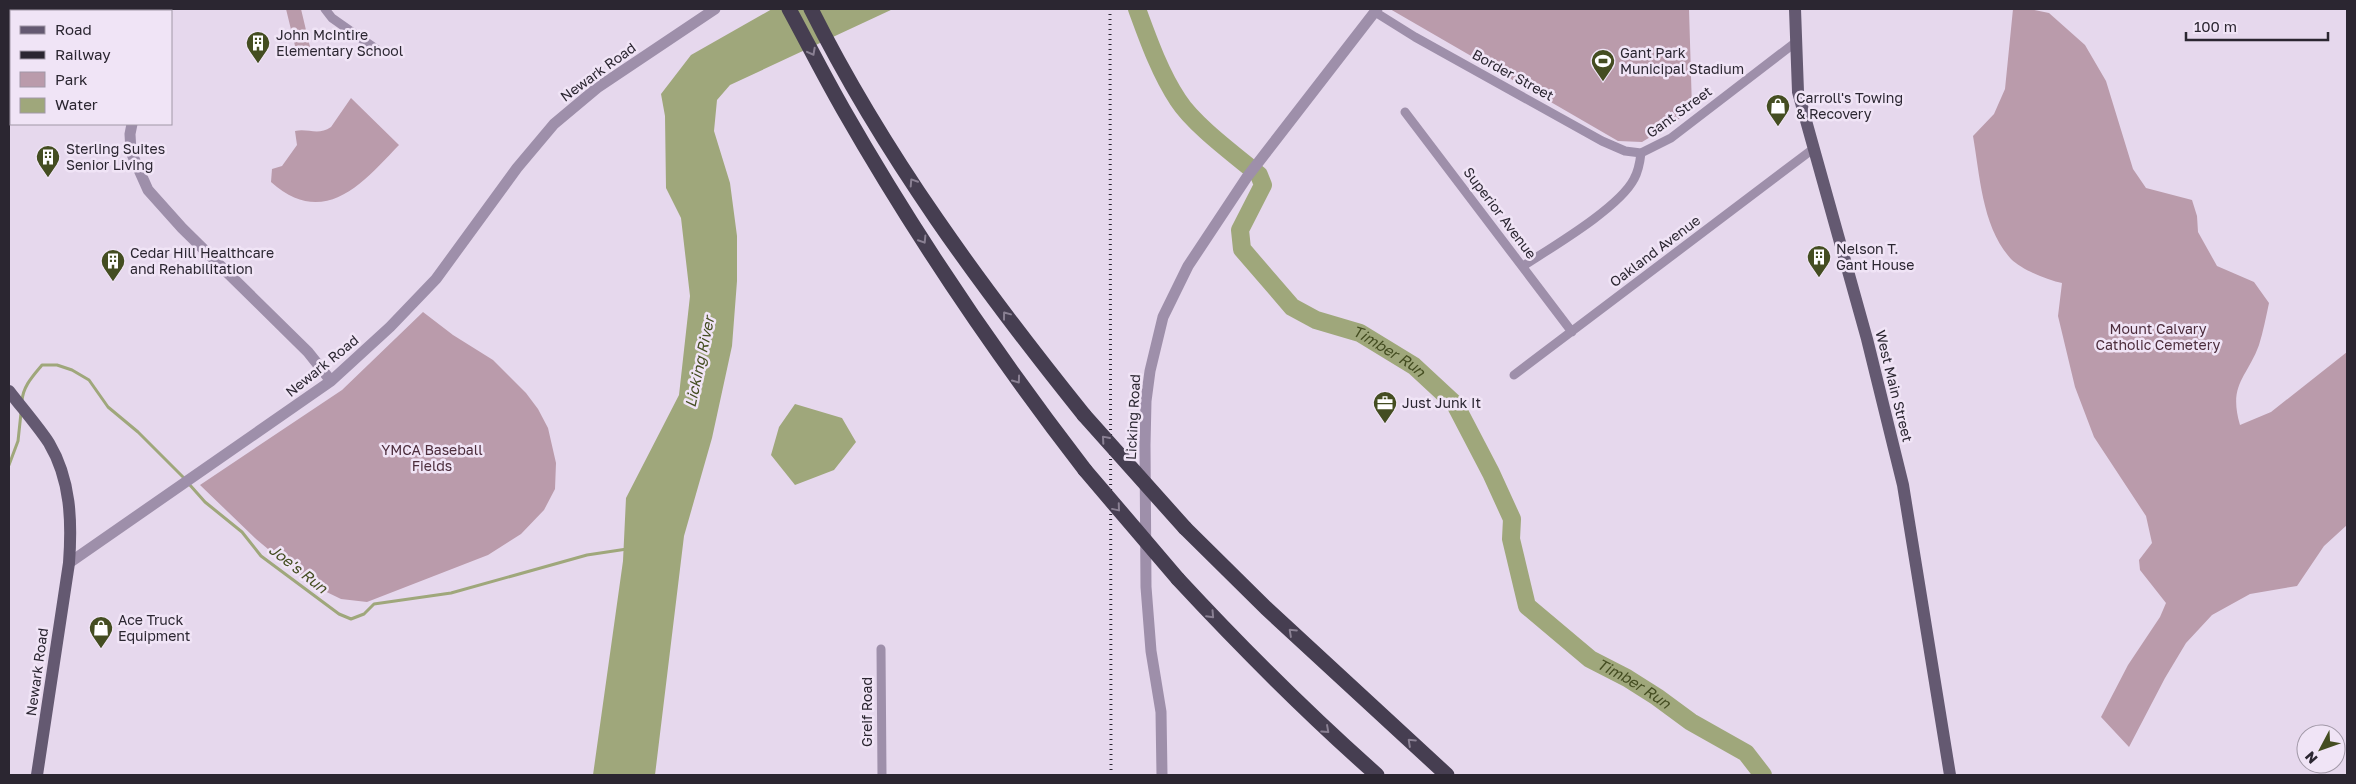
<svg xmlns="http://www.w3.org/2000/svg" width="2356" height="784" viewBox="0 0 2356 784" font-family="'Golos Text',sans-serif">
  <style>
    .green { fill: #ba9bab }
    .water { fill: #9fa77b }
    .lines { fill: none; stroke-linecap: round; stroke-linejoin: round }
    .stream { stroke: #9fa77b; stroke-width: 3 }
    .river { stroke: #9fa77b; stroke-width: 18 }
    .minor { stroke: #9e8faa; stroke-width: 9 }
    .tertiary { stroke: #9e8faa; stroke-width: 11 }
    .primary { stroke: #645971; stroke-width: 12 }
    .motorway { stroke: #463e51; stroke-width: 15 }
    .rail { stroke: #2b2631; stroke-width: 3; stroke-dasharray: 1 4; stroke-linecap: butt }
    .motorway-bridge { stroke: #463e51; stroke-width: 15 }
    .oneway { stroke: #8a8093 }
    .labels { text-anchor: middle; stroke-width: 5; stroke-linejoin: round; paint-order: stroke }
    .poi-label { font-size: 14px; fill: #2b2631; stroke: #f0e4f6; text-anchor: start }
    .street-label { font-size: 14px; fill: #2b2631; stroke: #f0e4f6 }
    .park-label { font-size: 14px; fill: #4c2d3c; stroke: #f0e4f6 }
    .water-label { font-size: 15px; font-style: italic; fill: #444d21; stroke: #f0e4f6 }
  </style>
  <rect width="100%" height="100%" fill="#e6d8ed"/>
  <path class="green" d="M286 9H301L310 47 296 50Z
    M1390 9H1689L1692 109 1672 124 1642 142 1618 141Z
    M2013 9H2029L2049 13 2085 45 2106 81 2133 169 2146 188 2192 200 2197 216 2198 232 2217 266 2254 282 2269 303C2266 317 2263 332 2259 345 2247 378 2228 384 2240 425L2271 412 2347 352V525L2324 546 2297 586 2250 594 2212 615 2186 643 2165 678 2129 747 2101 717 2128 665 2160 617 2166 603 2140 570 2139 560 2152 543 2146 516 2094 437 2075 387 2058 316 2062 283C2048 280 2022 270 2011 259 1982 227 1980 176 1973 136L1994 114 2005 89Z
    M351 98 399 145C362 184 324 229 271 182L272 169 282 166 297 145 295 131C308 128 318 136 331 127Z
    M423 312 453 335 493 360 526 393 538 409 548 428 556 463 555 489 544 510 521 534 488 555 367 602 341 599 310 584 256 539 200 485 342 390Z"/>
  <path class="water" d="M772 9H893L730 85 717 100 714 131 730 183 737 236V281L732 346 712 438 684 536 655 775H593L623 561 626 498 679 395 690 296 681 218 666 188 665 116 661 94 691 55Z
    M795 404 842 418 856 442 834 470 795 485 771 455 779 427Z"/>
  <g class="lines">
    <path class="stream" d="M22 401C23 386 33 376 42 365H57L72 370 89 380 108 407 138 432 185 479
      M9 465 18 441 21 413
      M189 484 205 502 242 532 261 556 339 614 351 619 364 614 374 604 451 593 587 555 627 549"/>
    <path class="river" id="s1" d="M1137 9C1148 39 1160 73 1178 100 1194 125 1235 155 1259 175L1263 185 1240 230 1242 249 1292 307 1316 320 1360 333 1414 366 1455 404 1491 473 1512 519 1511 539 1527 606 1590 659 1627 678 1657 697 1691 722 1746 753 1763 775"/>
    <path class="minor" d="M72 9 74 11
      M325 9 332 18 379 51
      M1375 12 1415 37 1602 141 1625 151 1641 153
      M1405 112 1572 332
      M1523 266C1552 247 1619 208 1634 179 1639 170 1640 162 1641 153L1671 138 1796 42
      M1514 375 1813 149
      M881 649 882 775"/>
    <path class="tertiary" d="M157 11 158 9
      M132 124 130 134 131 152 148 190 182 228 308 352 331 381
      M69 563 331 381 390 327 436 279 517 168 554 124 597 88 715 9
      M1162 775 1161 712 1151 651 1146 587 1145 445 1146 401 1150 371 1163 317 1188 266 1247 177 1377 9"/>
    <path class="primary" d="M1795 9 1798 92 1867 339 1903 485 1950 775
      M9 391C22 408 37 425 49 443 71 480 72 522 69 563L37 775"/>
    <path class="motorway" d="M789 9C807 42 824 76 843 109 915 235 997 356 1085 470
      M811 9C884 155 982 288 1084 415
      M1185 528 1266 608 1447 775
      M1178 579C1242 648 1307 713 1377 775"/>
    <path class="rail" d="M1110 9 1111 775"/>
    <path class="motorway-bridge" d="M1084 415 1185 528
      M1085 470 1178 579"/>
  </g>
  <defs><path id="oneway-chevron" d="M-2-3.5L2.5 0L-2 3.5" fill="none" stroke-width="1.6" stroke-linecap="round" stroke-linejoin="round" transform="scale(1.25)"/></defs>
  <g class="oneway">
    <use href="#oneway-chevron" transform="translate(812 52) rotate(62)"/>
    <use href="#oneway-chevron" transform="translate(913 182) rotate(-123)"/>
    <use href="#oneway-chevron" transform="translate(923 240) rotate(58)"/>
    <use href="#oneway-chevron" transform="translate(1006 315) rotate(-127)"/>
    <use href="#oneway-chevron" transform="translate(1017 380) rotate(54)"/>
    <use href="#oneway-chevron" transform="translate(1105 439) rotate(-131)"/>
    <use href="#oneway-chevron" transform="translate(1117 508) rotate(50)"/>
    <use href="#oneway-chevron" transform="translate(1211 615) rotate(47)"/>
    <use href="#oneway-chevron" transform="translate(1292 632) rotate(-137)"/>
    <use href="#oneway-chevron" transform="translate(1326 730) rotate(42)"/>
    <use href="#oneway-chevron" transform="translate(1411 742) rotate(-137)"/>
  </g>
  <defs>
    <g id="building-pin" transform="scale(1.25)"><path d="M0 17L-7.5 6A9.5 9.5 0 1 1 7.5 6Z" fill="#444d21" stroke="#f0e4f6"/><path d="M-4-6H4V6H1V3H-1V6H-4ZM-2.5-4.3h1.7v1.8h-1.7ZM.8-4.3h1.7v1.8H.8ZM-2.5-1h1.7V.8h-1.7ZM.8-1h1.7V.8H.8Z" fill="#fff"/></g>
    <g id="stadium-pin" transform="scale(1.25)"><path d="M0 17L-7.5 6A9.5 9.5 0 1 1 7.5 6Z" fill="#444d21" stroke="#f0e4f6"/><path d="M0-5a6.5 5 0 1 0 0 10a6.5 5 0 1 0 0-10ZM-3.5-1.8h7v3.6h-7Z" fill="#fff"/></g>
    <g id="shop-pin" transform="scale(1.25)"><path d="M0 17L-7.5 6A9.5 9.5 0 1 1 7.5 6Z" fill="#444d21" stroke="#f0e4f6"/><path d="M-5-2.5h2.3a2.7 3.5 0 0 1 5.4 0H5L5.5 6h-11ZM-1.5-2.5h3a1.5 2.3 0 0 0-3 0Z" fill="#fff"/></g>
    <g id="office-pin" transform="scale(1.25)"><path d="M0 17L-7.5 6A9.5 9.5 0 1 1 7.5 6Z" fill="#444d21" stroke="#f0e4f6"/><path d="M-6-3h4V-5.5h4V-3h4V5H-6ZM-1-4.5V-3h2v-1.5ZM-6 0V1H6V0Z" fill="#fff"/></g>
  </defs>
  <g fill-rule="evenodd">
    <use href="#building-pin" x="258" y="43"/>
    <use href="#stadium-pin" x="1603" y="61"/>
    <use href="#shop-pin" x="1778" y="106"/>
    <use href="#building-pin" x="48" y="157"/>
    <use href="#building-pin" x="1819" y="257"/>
    <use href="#building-pin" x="113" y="261"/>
    <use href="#office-pin" x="1385" y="403"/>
    <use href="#shop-pin" x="101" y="628"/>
  </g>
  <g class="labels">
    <g class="poi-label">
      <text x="276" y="40">John McIntire<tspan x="276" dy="16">Elementary School</tspan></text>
      <text x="1620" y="58">Gant Park<tspan x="1620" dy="16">Municipal Stadium</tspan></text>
      <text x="1796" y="103">Carroll's Towing<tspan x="1796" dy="16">&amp; Recovery</tspan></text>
      <text x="66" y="154">Sterling Suites<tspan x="66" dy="16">Senior Living</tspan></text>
      <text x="1836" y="254">Nelson T.<tspan x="1836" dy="16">Gant House</tspan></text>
      <text x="130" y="258">Cedar Hill Healthcare<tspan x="130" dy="16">and Rehabilitation</tspan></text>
      <text x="1402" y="408">Just Junk It</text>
      <text x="118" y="625">Ace Truck<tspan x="118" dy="16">Equipment</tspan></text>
    </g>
    <g class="street-label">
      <text transform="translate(598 72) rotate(-36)" y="5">Newark Road</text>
      <text transform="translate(1513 75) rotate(29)" y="5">Border Street</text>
      <text transform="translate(1679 112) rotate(-36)" y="5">Gant Street</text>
      <text transform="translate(1500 213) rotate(53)" y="5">Superior Avenue</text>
      <text transform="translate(1655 251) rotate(-37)" y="5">Oakland Avenue</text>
      <text transform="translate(322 366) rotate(-39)" y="5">Newark Road</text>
      <text transform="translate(1894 386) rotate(76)" y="5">West Main Street</text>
      <text transform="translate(1133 417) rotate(-87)" y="5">Licking Road</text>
      <text transform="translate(37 672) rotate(-82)" y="5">Newark Road</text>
      <text transform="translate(867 712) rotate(-90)" y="5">Greif Road</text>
    </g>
    <g class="park-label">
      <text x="2158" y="334">Mount Calvary<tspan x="2158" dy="16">Catholic Cemetery</tspan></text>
      <text x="432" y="455">YMCA Baseball<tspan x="432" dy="16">Fields</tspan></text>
    </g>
    <g class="water-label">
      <text dy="5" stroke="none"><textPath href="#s1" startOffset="475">Timber Run</textPath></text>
      <text transform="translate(700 362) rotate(-78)" y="5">Licking River</text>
      <text transform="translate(298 569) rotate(38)" y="5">Joe's Run</text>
      <text dy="5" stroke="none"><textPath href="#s1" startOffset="910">Timber Run</textPath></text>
    </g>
  </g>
  <rect width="2356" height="784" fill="none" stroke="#2b2631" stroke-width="20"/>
  <rect x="10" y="10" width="162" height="115" fill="#f0e4f6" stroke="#a198a7"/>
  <rect x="20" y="26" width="25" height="8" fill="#645971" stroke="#a198a7"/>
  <text x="55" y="35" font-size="15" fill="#2b2631">Road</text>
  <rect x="20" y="51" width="25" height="8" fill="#2b2631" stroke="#a198a7"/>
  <text x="55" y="60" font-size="15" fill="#2b2631">Railway</text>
  <rect x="20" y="72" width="25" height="15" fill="#ba9bab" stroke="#a198a7"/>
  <text x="55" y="85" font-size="15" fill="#2b2631">Park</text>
  <rect x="20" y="98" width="25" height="15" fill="#9fa77b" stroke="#a198a7"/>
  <text x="55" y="110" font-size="15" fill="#2b2631">Water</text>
  <g transform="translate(2321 749) rotate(229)"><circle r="24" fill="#f0e4f6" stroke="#a198a7"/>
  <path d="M0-4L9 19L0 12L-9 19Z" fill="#444d21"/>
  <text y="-8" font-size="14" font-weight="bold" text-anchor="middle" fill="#2b2631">N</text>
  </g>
  <path d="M2186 32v8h142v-8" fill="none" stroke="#2b2631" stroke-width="2.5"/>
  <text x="2194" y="32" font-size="15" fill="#2b2631" stroke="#f0e4f6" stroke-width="4" paint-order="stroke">100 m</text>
</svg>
